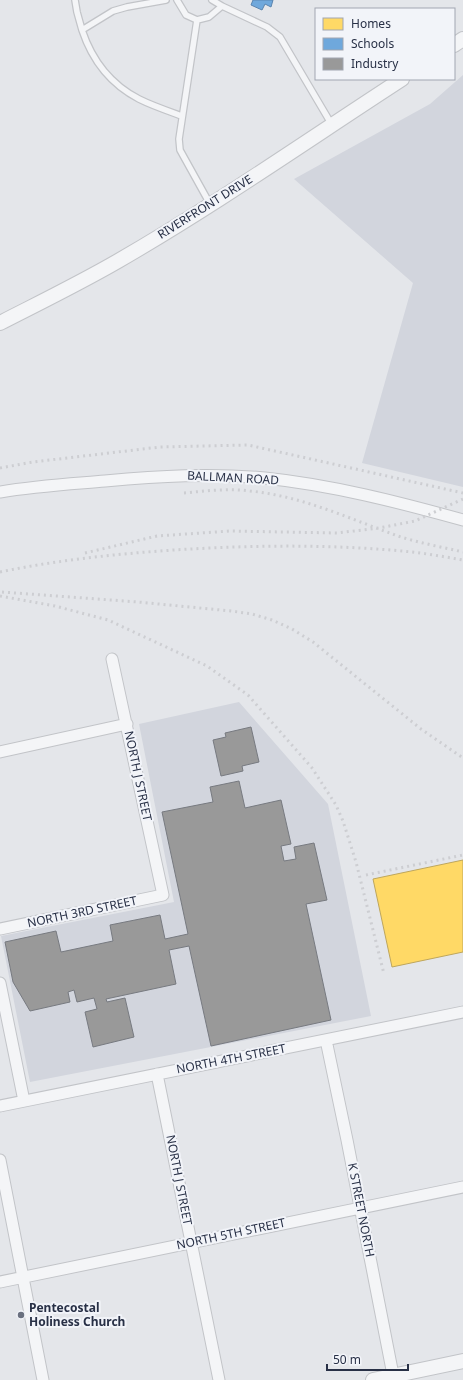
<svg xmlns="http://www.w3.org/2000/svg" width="463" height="1380" viewBox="0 0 463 1380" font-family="'Noto Sans',sans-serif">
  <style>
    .built { fill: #d2d5dd }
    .homes { fill: #ffd966; stroke: #bea65c }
    .schools { fill: #6fa8dc; stroke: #5a84af }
    .industry { fill: #999; stroke: #777a80 }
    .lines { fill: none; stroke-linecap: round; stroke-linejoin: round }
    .service-casing { stroke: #c2c4c8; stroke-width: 8 }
    .minor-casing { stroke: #c2c4c8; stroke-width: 13 }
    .tertiary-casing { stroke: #c2c4c8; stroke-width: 16 }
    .service { stroke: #f4f5f7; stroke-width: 5.5 }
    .minor { stroke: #f4f5f7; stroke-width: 11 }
    .tertiary { stroke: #f4f5f7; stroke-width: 14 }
    .rail { stroke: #cdced2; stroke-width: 3; stroke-dasharray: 2 4; stroke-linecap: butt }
    .poi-dot { fill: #6a707f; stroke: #f2f4f9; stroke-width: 1.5 }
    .labels { text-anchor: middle; stroke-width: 4; stroke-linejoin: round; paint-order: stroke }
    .street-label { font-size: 12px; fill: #283046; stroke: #f2f4f9 }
    .poi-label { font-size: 12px; font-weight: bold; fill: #283046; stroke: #f2f4f9; text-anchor: start }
  </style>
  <rect width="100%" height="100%" fill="#e4e6ea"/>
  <path class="built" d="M463 75V487L362 463 413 283 294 179 430 104Z
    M239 702 328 804 371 1016 30 1082 1 936 174 902 139 724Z"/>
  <path class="homes" d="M463 860V952L392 967 373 879Z"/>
  <path class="schools" d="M253 0H273L271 7 265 4 262 10 251 5Z"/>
  <path class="industry" d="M251 727 259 762 242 766 243 771 221 776 213 740 226 737 225 733Z
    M239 781 245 808 281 800 291 844 281 846 284 861 296 859 294 847 314 843 327 900 306 904 331 1020 211 1046 189 946 169 950 176 984 106 999 107 1002 125 998 134 1037 93 1047 85 1012 97 1009 94 998 77 1002 74 990 68 992 70 1002 30 1011 13 982 5 942 56 931 61 952 113 941 110 925 160 915 165 939 188 934 162 812 213 802 210 787Z"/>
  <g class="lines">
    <g class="service-casing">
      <path id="service" d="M75 0 77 12 82 30
        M166 0 127 7 113 11 82 30C92 60 110 84 139 99 153 106 168 111 182 116
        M177 0 186 15 197 20
        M212 0 222 6
        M210 204 180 150 179 139 197 20 209 17 222 6 267 27 280 37 332 125"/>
    </g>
    <g class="minor-casing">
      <path id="minor" d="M0 492C35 486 70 484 105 481 159 476 211 473 265 478 332 485 398 502 463 520
        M0 752 127 724
        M0 929 163 895 112 659
        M0 983 24 1101
        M326 1040 347 1140 394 1380
        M157 1074 219 1380
        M0 1106 463 1012
        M0 1160 43 1380
        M0 1282 463 1187"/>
    </g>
    <g class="tertiary-casing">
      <path id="tertiary" d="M454 45 463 39
        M0 323C39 303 80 283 118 261 215 205 308 140 402 79
        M373 1380 463 1361"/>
    </g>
    <use href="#service" class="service"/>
    <use href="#minor" class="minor"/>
    <use href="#tertiary" class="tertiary"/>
    <path class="rail" d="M0 468 33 462 160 447 248 445 463 493
      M184 493C206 491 228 488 250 491 302 496 350 519 398 536 419 543 442 547 463 552
      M85 553 157 536 230 531 337 533 379 528 415 521 463 499
      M0 572C58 560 115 554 174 550 253 545 333 544 412 552 429 554 446 557 463 560
      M2 592 138 602 231 611 252 614 272 620 292 629 313 642 421 729 463 758
      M0 596 55 606 108 620 207 666 248 695 312 768 336 805 343 821 356 862 384 974
      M366 875 463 855"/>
  </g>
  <circle class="poi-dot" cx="21" cy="1315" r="4"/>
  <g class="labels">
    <g class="street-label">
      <text transform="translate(205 207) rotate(-32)" y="4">RIVERFRONT DRIVE</text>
      <text transform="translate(233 478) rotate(3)" y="4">BALLMAN ROAD</text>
      <text transform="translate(138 776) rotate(78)" y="4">NORTH J STREET</text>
      <text transform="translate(82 912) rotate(-12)" y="4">NORTH 3RD STREET</text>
      <text transform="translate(231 1059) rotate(-11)" y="4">NORTH 4TH STREET</text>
      <text transform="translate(179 1180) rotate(79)" y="4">NORTH J STREET</text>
      <text transform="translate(361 1210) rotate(79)" y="4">K STREET NORTH</text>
      <text transform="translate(231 1234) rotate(-12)" y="4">NORTH 5TH STREET</text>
    </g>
    <g class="poi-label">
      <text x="29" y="1312">Pentecostal<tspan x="29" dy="14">Holiness Church</tspan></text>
    </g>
  </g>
  <rect x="315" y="8" width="140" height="72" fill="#f2f4f9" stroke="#a1a6b1"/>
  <rect x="323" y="18" width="20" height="12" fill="#ffd966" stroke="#a1a6b1"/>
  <text x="351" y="28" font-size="12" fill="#283046">Homes</text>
  <rect x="323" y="38" width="20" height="12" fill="#6fa8dc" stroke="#a1a6b1"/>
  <text x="351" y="48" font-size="12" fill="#283046">Schools</text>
  <rect x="323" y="58" width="20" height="12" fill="#999999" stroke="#a1a6b1"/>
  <text x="351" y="68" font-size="12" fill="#283046">Industry</text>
  <path d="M327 1364v6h81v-6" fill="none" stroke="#283046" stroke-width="2"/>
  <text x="333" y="1364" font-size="12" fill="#283046" stroke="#f2f4f9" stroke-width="3" paint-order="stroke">50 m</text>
</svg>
